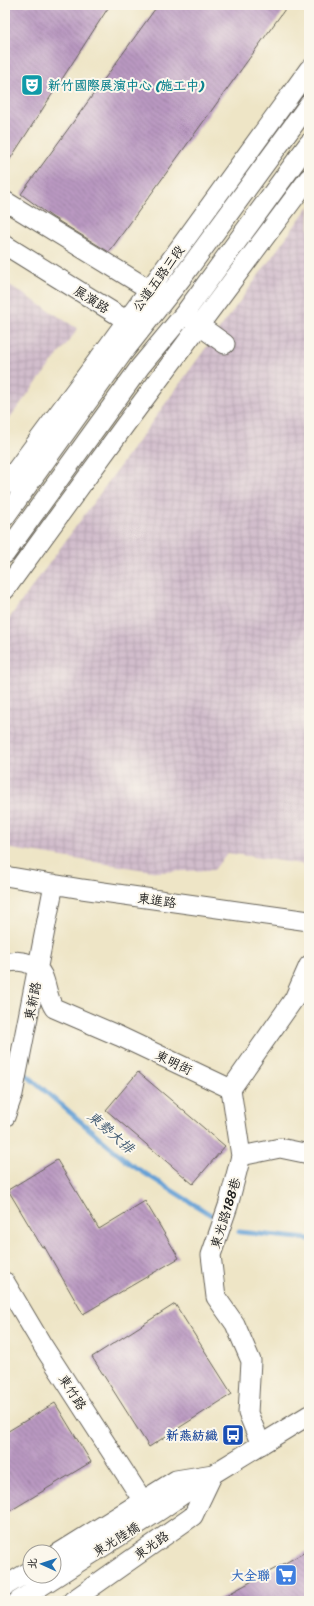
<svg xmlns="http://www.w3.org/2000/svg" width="314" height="1606" viewBox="0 0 314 1606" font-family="Sriracha,'LXGW WenKai TC',sans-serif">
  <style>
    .industrial { fill: url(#industrial-grid) }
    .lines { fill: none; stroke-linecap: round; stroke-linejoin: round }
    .stream { stroke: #65a0d5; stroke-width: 5 }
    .building { fill: url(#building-back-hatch) }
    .minor-casing { stroke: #666258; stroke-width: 21 }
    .minor { stroke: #fff; stroke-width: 19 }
    .labels { text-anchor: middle; stroke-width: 4; stroke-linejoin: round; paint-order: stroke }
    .culture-label { font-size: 13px; font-weight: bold; fill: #0d838f; stroke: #fbf7ec; text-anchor: start }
    .street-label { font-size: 13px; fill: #1c1c1c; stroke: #fbf7ec }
    .transit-label { font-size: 13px; font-weight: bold; fill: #164399; stroke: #fbf7ec; text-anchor: end }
    .shop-label { font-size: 13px; font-weight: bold; fill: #366cbe; stroke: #fbf7ec; text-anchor: end }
    .water-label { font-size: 14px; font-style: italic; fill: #3d576f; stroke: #fbf7ec }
  </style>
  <defs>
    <pattern id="industrial-grid" width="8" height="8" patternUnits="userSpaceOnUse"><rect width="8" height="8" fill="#d1bdcc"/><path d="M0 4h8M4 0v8" fill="none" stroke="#b3a2af"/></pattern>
    <pattern id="building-back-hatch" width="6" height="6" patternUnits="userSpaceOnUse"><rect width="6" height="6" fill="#b998c1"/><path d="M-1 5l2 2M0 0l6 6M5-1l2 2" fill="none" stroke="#967b9c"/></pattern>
  </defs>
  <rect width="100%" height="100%" fill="#fbf7ec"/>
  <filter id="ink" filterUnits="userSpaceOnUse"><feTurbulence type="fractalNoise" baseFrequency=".025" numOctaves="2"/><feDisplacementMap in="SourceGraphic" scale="8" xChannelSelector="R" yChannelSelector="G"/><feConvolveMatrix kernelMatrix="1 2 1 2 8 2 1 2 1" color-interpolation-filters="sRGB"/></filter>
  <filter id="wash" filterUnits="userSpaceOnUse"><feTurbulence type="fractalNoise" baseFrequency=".012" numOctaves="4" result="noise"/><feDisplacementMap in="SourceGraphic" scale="16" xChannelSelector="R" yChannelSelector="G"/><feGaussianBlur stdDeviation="0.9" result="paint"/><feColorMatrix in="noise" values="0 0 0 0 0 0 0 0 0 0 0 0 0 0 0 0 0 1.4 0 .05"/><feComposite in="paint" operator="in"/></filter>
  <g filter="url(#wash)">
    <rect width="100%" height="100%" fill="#eee5c6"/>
    <path class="industrial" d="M309 206V868L301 864 227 853 214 870 158 872 5 848V624Z
      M5 282 78 329 5 424Z"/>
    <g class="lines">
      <path class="stream" d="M5 1056 15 1065
        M23 1072 130 1164 211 1215
        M239 1232 309 1239"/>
    </g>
    <g id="blocks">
      <path class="building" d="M5 5H110L5 167Z
        M158 5H288L109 252 52 217 21 194Z
        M138 1072 225 1146 193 1184 106 1110Z
        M57 1160 99 1229 145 1201 179 1258 83 1314 44 1246 42 1247 8 1190Z
        M175 1304 232 1394 149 1447 92 1357Z
        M55 1403 91 1462 5 1514V1433Z
        M309 1550V1601H216Z"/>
    </g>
  </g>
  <g filter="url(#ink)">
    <use href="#blocks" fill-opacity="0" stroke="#666258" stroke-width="1"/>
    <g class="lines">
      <g class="minor-casing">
        <path id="minor" d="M5 201 160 296
          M5 245 137 327
          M189 318 225 344
          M5 485 109 345 309 69
          M5 517 122 354 181 279 309 104
          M5 554 140 367 184 314 309 143
          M5 590 125 425 309 178
          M5 876 82 889 309 921
          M5 963C15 961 22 960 32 965 49 973 44 994 54 1008L119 1036 231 1089
          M231 1089 241 1156 228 1206 211 1255 216 1297 235 1324 251 1361 248 1413 261 1445
          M231 1089 294 999 309 965
          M5 1117 13 1094 54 884
          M241 1156 280 1148 309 1154
          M5 1282 43 1346 143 1501
          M54 1556 176 1480 213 1474 309 1415
          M5 1586 30 1571
          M18 1601 162 1509 208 1477
          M72 1601 193 1516 212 1476"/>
      </g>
      <use href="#minor" class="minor"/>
    </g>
  </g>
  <defs>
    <g id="theatre-square" transform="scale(1.15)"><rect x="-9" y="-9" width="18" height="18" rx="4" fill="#0f9aa8" stroke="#fbf7ec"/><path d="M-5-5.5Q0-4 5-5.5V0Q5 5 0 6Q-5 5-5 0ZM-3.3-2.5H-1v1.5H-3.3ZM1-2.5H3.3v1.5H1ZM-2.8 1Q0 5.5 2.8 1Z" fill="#fff"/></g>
    <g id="bus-square" transform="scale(1.15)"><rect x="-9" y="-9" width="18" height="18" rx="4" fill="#1a4fb4" stroke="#fbf7ec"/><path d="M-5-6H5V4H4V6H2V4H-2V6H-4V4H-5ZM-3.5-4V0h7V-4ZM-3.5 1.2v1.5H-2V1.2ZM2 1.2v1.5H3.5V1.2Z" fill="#fff"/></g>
    <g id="supermarket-square" transform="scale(1.15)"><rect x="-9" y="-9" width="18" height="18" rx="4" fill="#3f7fe0" stroke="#fbf7ec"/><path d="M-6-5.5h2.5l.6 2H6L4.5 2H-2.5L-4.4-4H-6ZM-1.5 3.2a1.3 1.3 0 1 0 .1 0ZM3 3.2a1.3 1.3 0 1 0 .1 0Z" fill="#fff"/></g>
  </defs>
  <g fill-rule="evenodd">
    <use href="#theatre-square" x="32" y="85"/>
    <use href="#bus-square" x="233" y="1435"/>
    <use href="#supermarket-square" x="286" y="1575"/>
  </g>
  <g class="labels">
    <g class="culture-label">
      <text x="48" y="90">新竹國際展演中心 (施工中)</text>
    </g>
    <g class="street-label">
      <text transform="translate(158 278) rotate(-54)" y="5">公道五路三段</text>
      <text transform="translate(92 299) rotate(32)" y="5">展演路</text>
      <text transform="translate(157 900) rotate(8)" y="5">東進路</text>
      <text transform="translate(32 1001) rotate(-79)" y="5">東新路</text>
      <text transform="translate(174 1062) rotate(26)" y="5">東明街</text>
      <text transform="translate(225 1213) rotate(-73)" y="5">東光路188巷</text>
      <text transform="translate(73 1392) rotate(57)" y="5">東竹路</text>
      <text transform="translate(116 1539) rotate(-32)" y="5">東光陸橋</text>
      <text transform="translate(151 1545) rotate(-35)" y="5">東光路</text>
    </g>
    <g class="transit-label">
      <text x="218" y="1440">新燕紡織</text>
    </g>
    <g class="shop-label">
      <text x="270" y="1580">大全聯</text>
    </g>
    <g class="water-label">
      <text transform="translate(111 1132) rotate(41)" y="5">東勢大排</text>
    </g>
  </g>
  <rect width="314" height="1606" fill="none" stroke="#fbf7ec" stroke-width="20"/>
  <g transform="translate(42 1564) rotate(273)"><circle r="19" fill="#fbf7ec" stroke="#a29f99"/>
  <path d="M0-3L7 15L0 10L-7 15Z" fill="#1f6fb2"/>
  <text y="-6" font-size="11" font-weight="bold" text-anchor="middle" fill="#1c1c1c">北</text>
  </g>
</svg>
